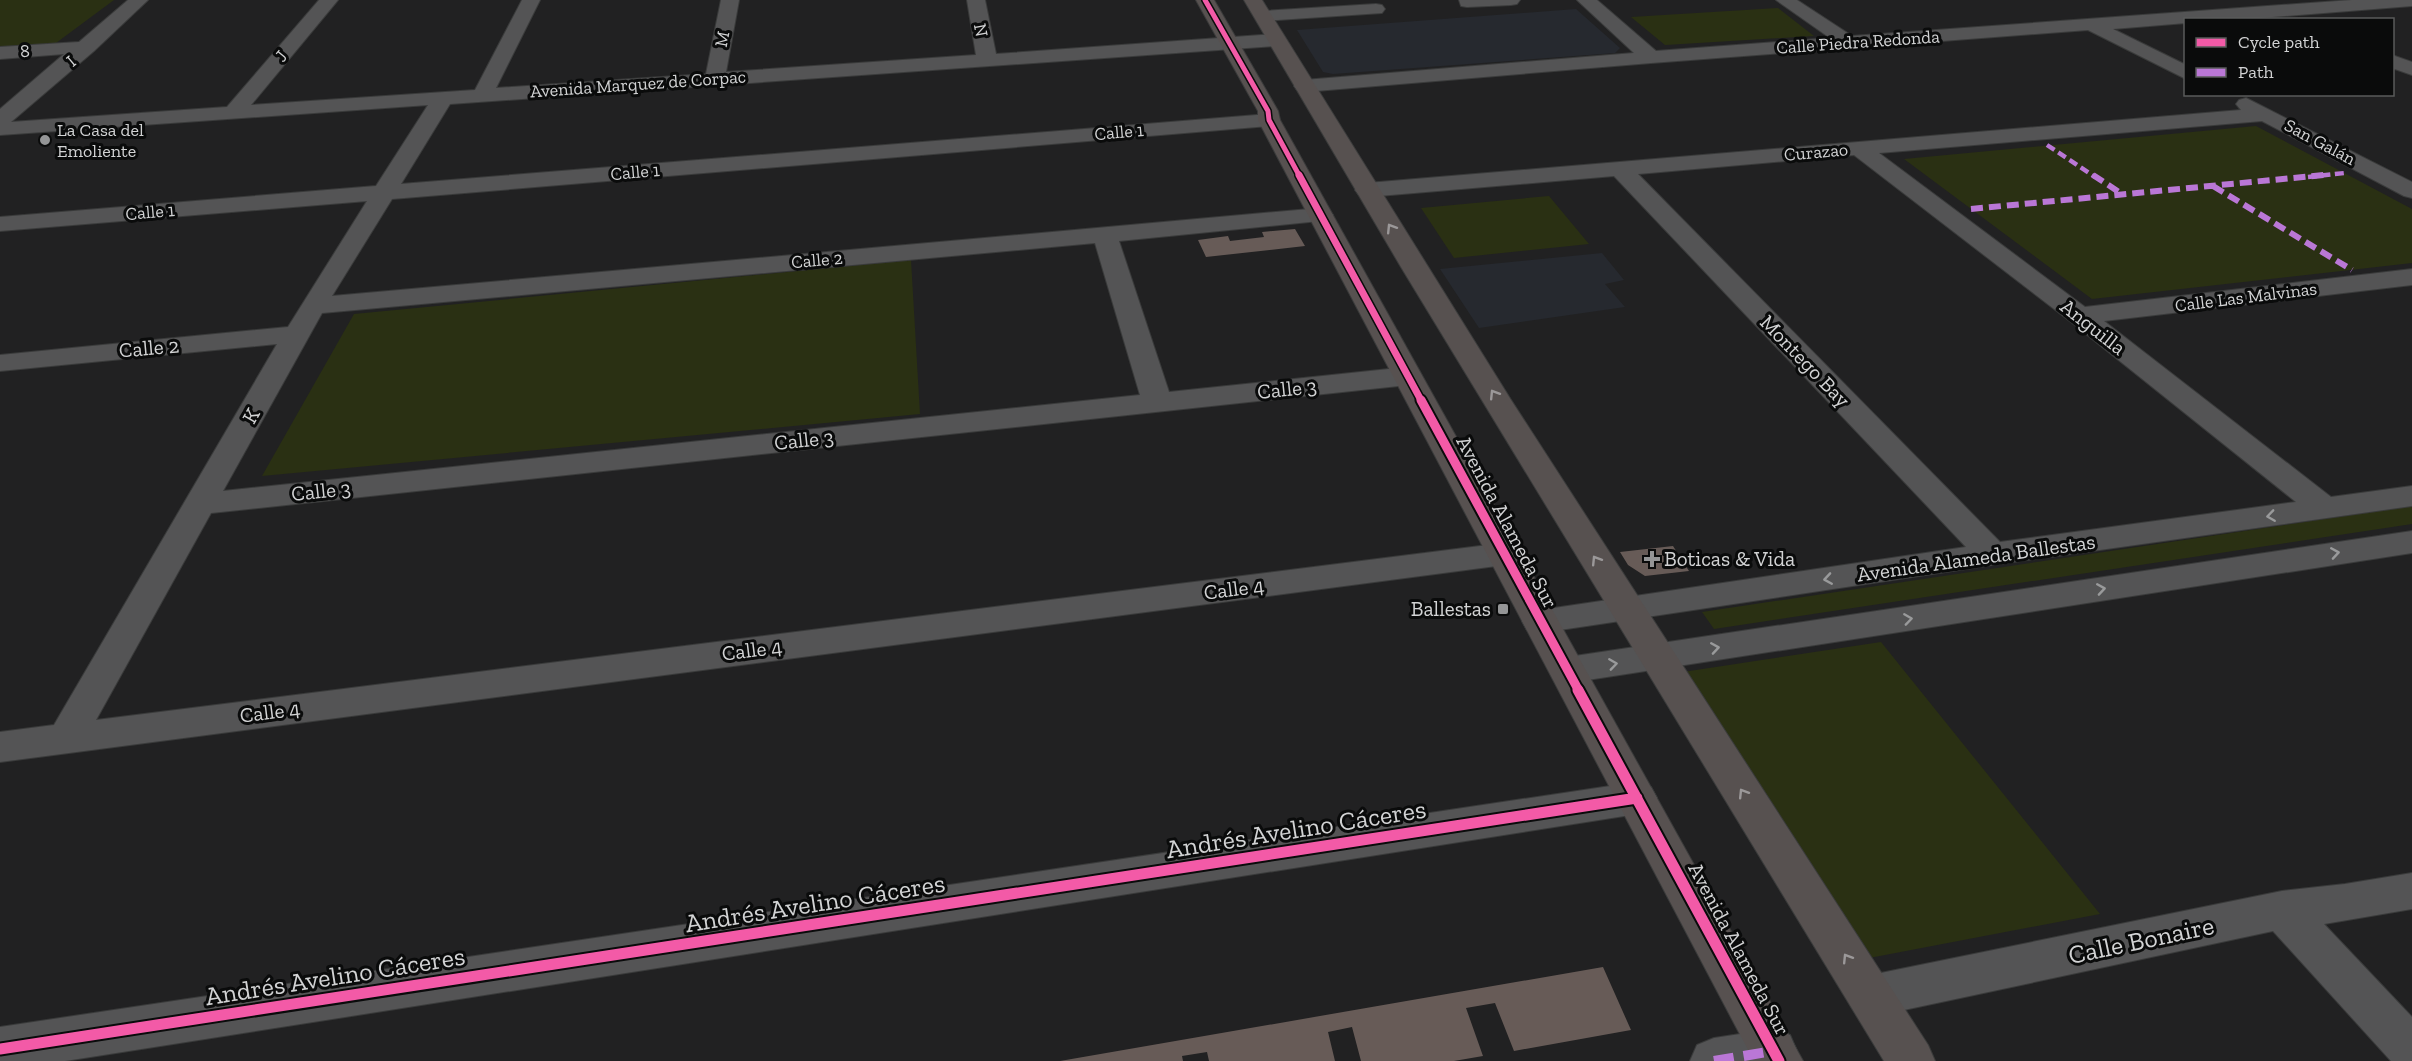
<svg xmlns="http://www.w3.org/2000/svg" width="2412" height="1061" viewBox="0 0 2412 1061" font-family="'Zilla Slab',serif">
  <style>
    .built { fill: #26292f }
    .green { fill: #2a3013 }
    .building { fill: #675b57 }
    .lines { fill: none; stroke-linecap: round; stroke-linejoin: round }
    .minor-casing { stroke: #3a3b3b; stroke-width: 2 }
    .major-casing { stroke: #3a3b3b; stroke-width: 2 }
    .minor { fill: #545455; fill-rule: evenodd }
    .major { fill: #575150; fill-rule: evenodd }
    .quiet-far2 { stroke: #ba77d6; stroke-width: 4.5; stroke-dasharray: 9 4.5; stroke-linecap: butt }
    .quiet-far1 { stroke: #ba77d6; stroke-width: 6; stroke-dasharray: 12 6; stroke-linecap: butt }
    .quiet { stroke: #ba77d6; stroke-width: 10; stroke-dasharray: 20 10; stroke-linecap: butt }
    .cycleway-far3-casing { stroke: #0a0b0b; stroke-width: 8 }
    .cycleway-far2-casing { stroke: #0a0b0b; stroke-width: 10 }
    .cycleway-far1-casing { stroke: #0a0b0b; stroke-width: 13 }
    .cycleway-casing { stroke: #0a0b0b; stroke-width: 15 }
    .cycleway-far3 { stroke: #f35aa7; stroke-width: 5 }
    .cycleway-far2 { stroke: #f35aa7; stroke-width: 7 }
    .cycleway-far1 { stroke: #f35aa7; stroke-width: 9 }
    .cycleway { stroke: #f35aa7; stroke-width: 11 }
    .oneway { stroke: #9b9899 }
    .oneway2 { stroke: #999a9b }
    .poi-dot { fill: #949596; stroke: #0a0b0b; stroke-width: 2 }
    .labels { text-anchor: middle; stroke-width: 6; stroke-linejoin: round; paint-order: stroke }
    .far-street-label { font-size: 18px; fill: #d2d3d4; stroke: #0a0b0b }
    .far-poi-label { font-size: 18px; fill: #d2d3d4; stroke: #0a0b0b; text-anchor: start }
    .street-label { font-size: 21px; fill: #d2d3d4; stroke: #0a0b0b }
    .poi-label { font-size: 21px; fill: #d2d3d4; stroke: #0a0b0b; text-anchor: start }
    .near-street-label { font-size: 26px; fill: #d2d3d4; stroke: #0a0b0b }
  </style>
  <rect width="100%" height="100%" fill="#212122"/>
  <path class="built" d="M1576 9 1620 48 1615 53 1333 74 1323 72 1297 30Z
    M1602 253 1624 280 1605 284 1625 307 1479 328 1440 269Z"/>
  <path class="green" d="M0 0H114L56 43 0 47Z
    M1778 8 1814 36 1665 45 1631 17Z
    M2256 126 2412 209V263L2092 299 1904 159Z
    M1549 196 1589 244 1454 258 1421 208Z
    M911 260 920 414 262 476 354 314Z
    M2412 506V524L1714 629 1702 612Z
    M1881 642 2100 914 1864 959 1683 672Z"/>
  <path class="building" d="M1295 229 1305 246 1206 257 1198 240 1228 236 1230 241 1264 237 1262 232Z
    M1673 546 1689 571 1645 576 1628 565 1620 552Z
    M1603 967 1631 1030 1514 1051 1495 1003 1466 1008 1483 1056 1454 1061H1361L1352 1027 1328 1032 1335 1061H1209L1207 1052 1182 1056 1183 1061H1060Z"/>
  <g class="lines">
    <g class="minor-casing">
      <path id="minor" d="M128 0H148L94 51 11 122 227 107 319 0H338L251 105 475 90 522 0H540L496 88 706 74 721 0H739L726 72 976 55 967 0H985L996 54 1276 34 1283 36 1285 40 1283 44 1276 46 450 104 401 184 1269 114 1277 115 1280 120 1277 125 1269 126 392 199 332 296 1321 208 1329 210 1333 215 1329 220 1119 241 1169 392 1408 367 1418 370 1422 376 1418 382 1408 385 211 513 96 720 1504 543 1516 546 1521 554 1516 562 1504 565 0 762V732L54 725 277 344 0 371V355L288 327 367 201 0 231V217L376 186 428 105 0 135V109L64 54 0 59V47L79 42ZM1095 243 1140 395 223 491 322 313Z
        M1459 0H1520L1517 4 1511 5 1467 7 1461 6Z
        M1577 0H1597L1656 51 1830 38 1776 0H1797L1852 36 2352 0H2412V6L2235 20H2186V23L2113 29 2186 65V79L2088 30 1651 63 1304 92 1297 90 1294 86 1297 82 1304 80 1634 53Z
        M1376 4 1382 5 1385 9 1382 13 1263 21 1257 20 1254 16 1257 12 1263 11Z
        M2392 55 2412 62V75L2392 68Z
        M2246 98 2412 182V198L2404 196 2262 121 1879 153 2085 307 2412 269V285L2104 321 2331 497 2412 486V506L1992 565 1540 633 1527 630 1522 621 1527 612 1966 547 1614 176 1367 197 1359 195 1355 190 1359 185 1367 183 2241 110 2236 104 2239 100ZM1854 155 2071 322 2296 502 2000 542 1638 174Z
        M2412 531V553L1568 683 1555 679 1550 670 1555 661 1568 657Z
        M1637 782 1651 787 1657 798 1651 809 1637 814 65 1061H0V1027Z
        M2412 873V909L2324 924 2412 1017V1061H2391L2273 931 1871 1017 1855 1011 1848 996 1855 981 1871 975 2282 891 2345 884Z
        M1773 1029 1790 1035 1797 1051 1793 1061H1690L1697 1045 1714 1038Z"/>
    </g>
    <g class="major-casing">
      <path id="major" d="M1196 0H1214L1278 111 1280 120 1803 1061H1754L1258 120V111Z
        M1244 0H1262L1511 400 1928 1045 1935 1061H1884L1401 267Z"/>
    </g>
    <use href="#minor" class="minor"/>
    <use href="#major" class="major"/>
    <path class="quiet-far2" d="M2047 145 2095 177
      M2308 177 2345 173"/>
    <path class="quiet-far1" d="M2093 175 2122 194
      M2213 186 2352 270
      M1971 209 2324 175"/>
    <path class="quiet" d="M1714 1061 1773 1051"/>
    <g class="cycleway-far3-casing">
      <path id="cycleway-far3" d="M1205 0 1268 111 1269 120 1300 177"/>
    </g>
    <g class="cycleway-far2-casing">
      <path id="cycleway-far2" d="M1299 175 1422 402"/>
    </g>
    <g class="cycleway-far1-casing">
      <path id="cycleway-far1" d="M1421 400 1579 691"/>
    </g>
    <g class="cycleway-casing">
      <path id="cycleway" d="M1578 690 1779 1061
        M0 1049 1637 798"/>
    </g>
    <use href="#cycleway-far3" class="cycleway-far3"/>
    <use href="#cycleway-far2" class="cycleway-far2"/>
    <use href="#cycleway-far1" class="cycleway-far1"/>
    <use href="#cycleway" class="cycleway"/>
  </g>
  <defs><path id="oneway-chevron" d="M-2-3.5L2.5 0L-2 3.5" fill="none" stroke-width="1.6" stroke-linecap="round" stroke-linejoin="round" transform="scale(1.5)"/></defs>
  <g class="oneway">
    <use href="#oneway-chevron" transform="translate(1391 228) rotate(-122)"/>
    <use href="#oneway-chevron" transform="translate(1494 394) rotate(-122)"/>
    <use href="#oneway-chevron" transform="translate(1596 560) rotate(-122)"/>
    <use href="#oneway-chevron" transform="translate(1743 793) rotate(-122)"/>
    <use href="#oneway-chevron" transform="translate(1847 958) rotate(-122)"/>
  </g>
  <g class="oneway2">
    <use href="#oneway-chevron" transform="translate(2271 516) rotate(172)"/>
    <use href="#oneway-chevron" transform="translate(2335 553) rotate(-9)"/>
    <use href="#oneway-chevron" transform="translate(1828 579) rotate(171)"/>
    <use href="#oneway-chevron" transform="translate(2101 589) rotate(-9)"/>
    <use href="#oneway-chevron" transform="translate(1908 619) rotate(-8)"/>
    <use href="#oneway-chevron" transform="translate(1715 648) rotate(-9)"/>
    <use href="#oneway-chevron" transform="translate(1613 664) rotate(-8)"/>
  </g>
  <g class="poi-dot">
    <circle cx="45" cy="140" r="6"/>
    <path d="M1649 550h6v6h6v6h-6v6h-6v-6h-6v-6h6z"/>
    <rect x="1497" y="603" width="12" height="12" rx="3"/>
  </g>
  <g class="labels">
    <g class="far-street-label">
      <text transform="translate(981 30) rotate(79)" y="6">N</text>
      <text transform="translate(722 39) rotate(-79)" y="6">M</text>
      <text transform="translate(1858 42) rotate(-4)" y="6">Calle Piedra Redonda</text>
      <text transform="translate(25 51) rotate(-4)" y="6">8</text>
      <text transform="translate(281 56) rotate(-50)" y="6">J</text>
      <text transform="translate(71 61) rotate(-40)" y="6">I</text>
      <text transform="translate(638 84) rotate(-4)" y="6">Avenida Marquez de Corpac</text>
      <text transform="translate(1119 132) rotate(-5)" y="6">Calle 1</text>
      <text transform="translate(2320 142) rotate(28)" y="6">San Galán</text>
      <text transform="translate(1816 152) rotate(-5)" y="6">Curazao</text>
      <text transform="translate(635 172) rotate(-5)" y="6">Calle 1</text>
      <text transform="translate(150 212) rotate(-5)" y="6">Calle 1</text>
      <text transform="translate(817 260) rotate(-5)" y="6">Calle 2</text>
      <text transform="translate(2246 297) rotate(-7)" y="6">Calle Las Malvinas</text>
    </g>
    <g class="far-poi-label">
      <text x="57" y="136">La Casa del<tspan x="57" dy="21">Emoliente</tspan></text>
    </g>
    <g class="street-label">
      <text transform="translate(2093 327) rotate(38)" y="7">Anguilla</text>
      <text transform="translate(149 348) rotate(-5)" y="7">Calle 2</text>
      <text transform="translate(1805 361) rotate(46)" y="7">Montego Bay</text>
      <text transform="translate(1287 389) rotate(-6)" y="7">Calle 3</text>
      <text transform="translate(251 416) rotate(-60)" y="7">K</text>
      <text transform="translate(804 440) rotate(-6)" y="7">Calle 3</text>
      <text transform="translate(321 491) rotate(-6)" y="7">Calle 3</text>
      <text transform="translate(1507 522) rotate(62)" y="7">Avenida Alameda Sur</text>
      <text transform="translate(1976 558) rotate(-8)" y="7">Avenida Alameda Ballestas</text>
      <text transform="translate(1234 589) rotate(-7)" y="7">Calle 4</text>
      <text transform="translate(752 650) rotate(-7)" y="7">Calle 4</text>
      <text transform="translate(270 712) rotate(-7)" y="7">Calle 4</text>
      <text transform="translate(1739 949) rotate(62)" y="7">Avenida Alameda Sur</text>
    </g>
    <g class="poi-label">
      <text x="1664" y="566">Boticas &amp; Vida</text>
      <text x="1491" y="616" text-anchor="end">Ballestas</text>
    </g>
    <g class="near-street-label">
      <text transform="translate(1296 829) rotate(-9)" y="9">Andrés Avelino Cáceres</text>
      <text transform="translate(815 903) rotate(-9)" y="9">Andrés Avelino Cáceres</text>
      <text transform="translate(2141 940) rotate(-12)" y="9">Calle Bonaire</text>
      <text transform="translate(335 976) rotate(-9)" y="9">Andrés Avelino Cáceres</text>
    </g>
  </g>
  <rect x="2184" y="18" width="210" height="78" fill="#0a0b0b" stroke="#5a5b5b" stroke-width="1.5"/>
  <rect x="2196" y="38" width="30" height="9" fill="#f35aa7" stroke="#5a5b5b" stroke-width="1.5"/>
  <text x="2238" y="48" font-size="18" fill="#d2d3d4">Cycle path</text>
  <rect x="2196" y="68" width="30" height="9" fill="#ba77d6" stroke="#5a5b5b" stroke-width="1.5"/>
  <text x="2238" y="78" font-size="18" fill="#d2d3d4">Path</text>
</svg>
